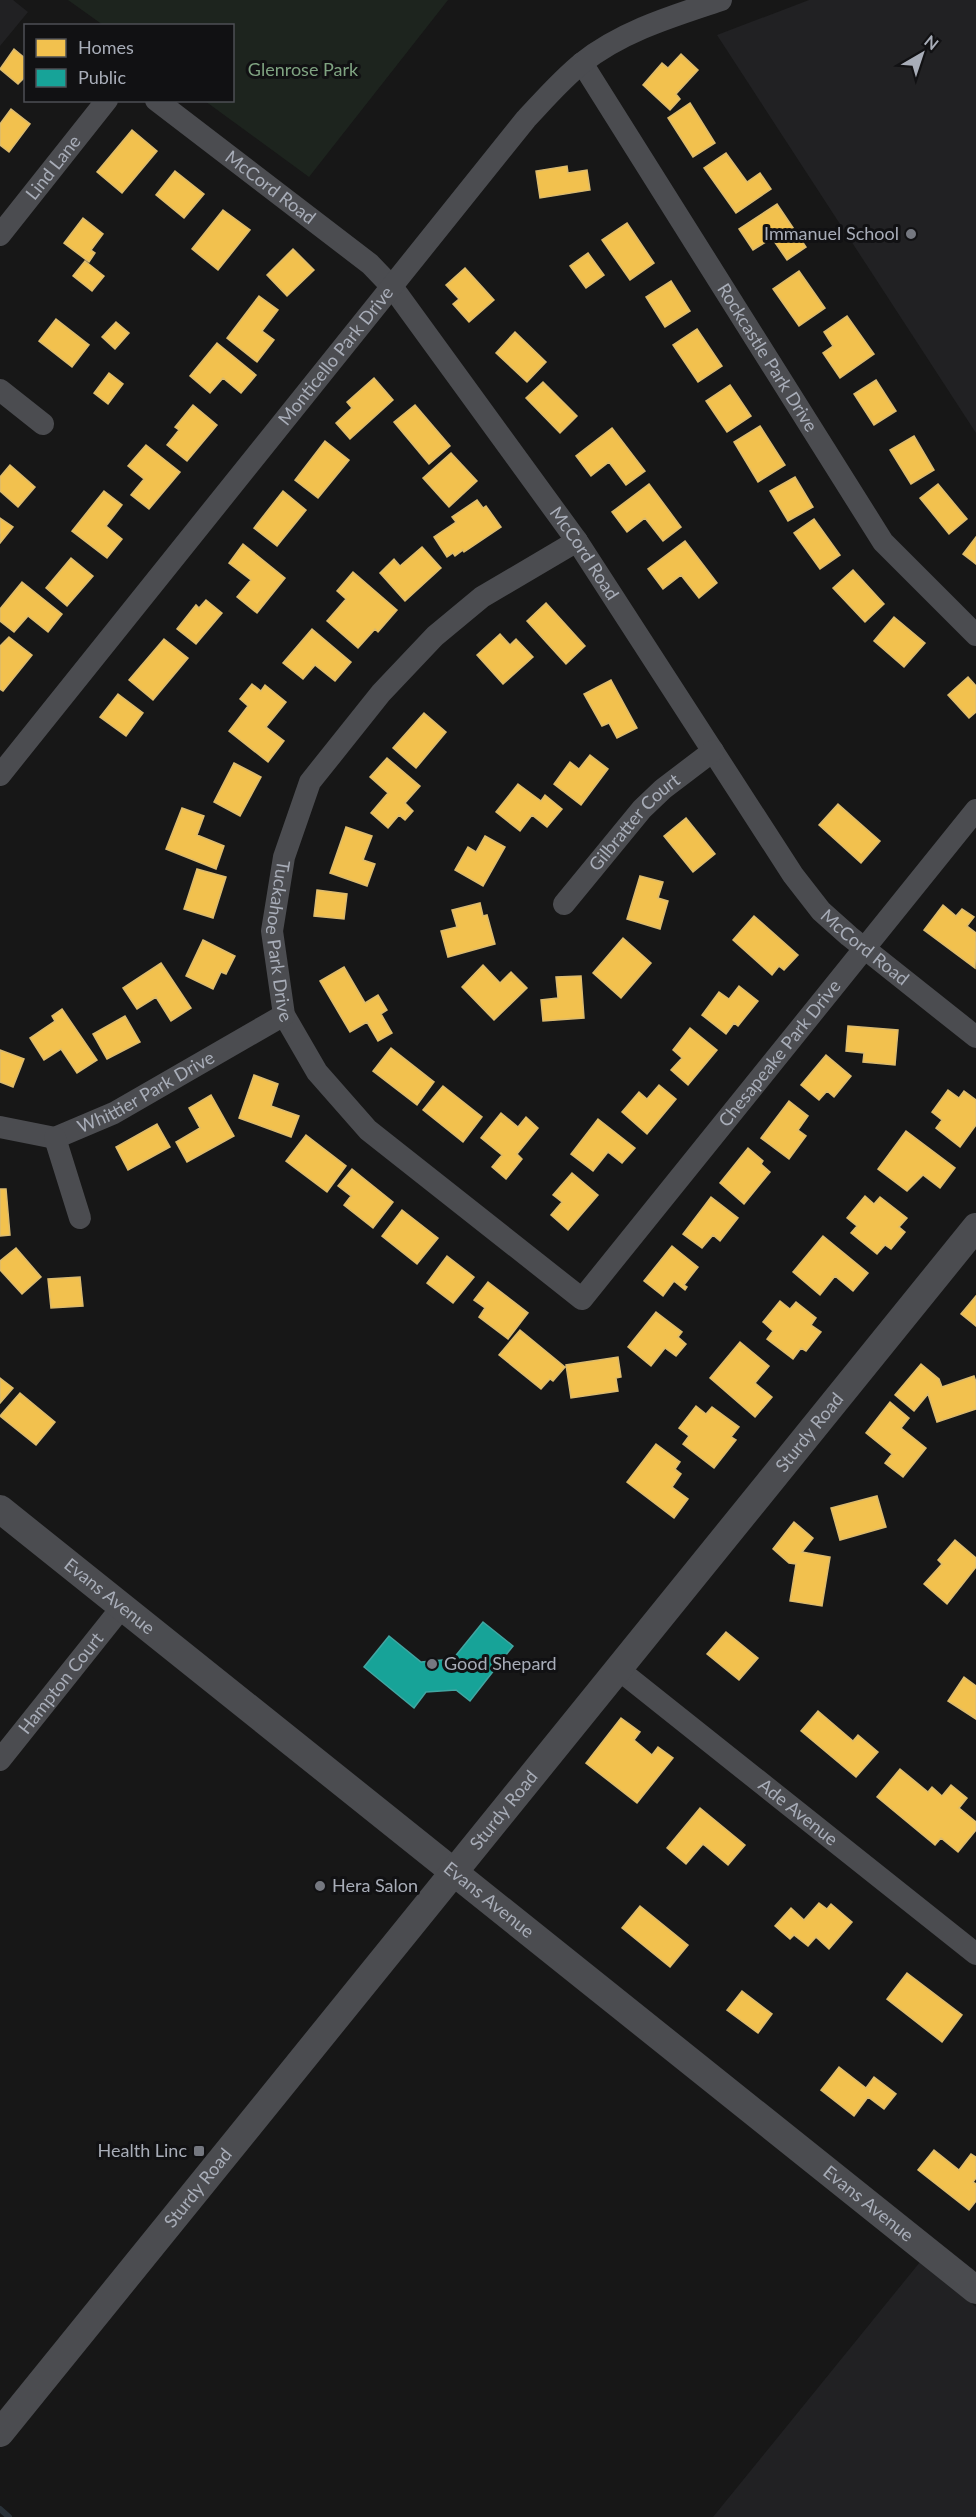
<svg xmlns="http://www.w3.org/2000/svg" width="976" height="2517" viewBox="0 0 976 2517" font-family="Lato,sans-serif">
  <style>
    .built { fill: #212123 }
    .green { fill: #1d241e }
    .homes { fill: #f2c14e; stroke: #dcbb6e; stroke-width: 1.5 }
    .public { fill: #17a398; stroke: #42a6a2; stroke-width: 1.5 }
    .lines { fill: none; stroke-linecap: round; stroke-linejoin: round }
    .stream { stroke: #2a3239; stroke-width: 6 }
    .minor { stroke: #4b4c50; stroke-width: 22 }
    .tertiary { stroke: #4b4c50; stroke-width: 28 }
    .poi-dot { fill: #757880; stroke: #111113; stroke-width: 2 }
    .labels { text-anchor: middle; stroke-width: 6; stroke-linejoin: round; paint-order: stroke }
    .park-label { font-size: 18px; fill: #7fa381; stroke: #111113 }
    .street-label { font-size: 18px; fill: #a8adb8; stroke: #111113 }
    .poi-label { font-size: 18px; fill: #a8adb8; stroke: #111113; text-anchor: end }
  </style>
  <rect width="100%" height="100%" fill="#171717"/>
  <path class="built" d="M0 0H13L28 12 0 46Z
    M809 0H976V433L717 35Z
    M920 2262 976 2307V2517H713Z"/>
  <path class="green" d="M68 0H448L309 177 205 101 232 100V26L103 25Z"/>
  <path class="homes" d="M14 49 26 59V76L18 84 0 69Z
    M681 54 698 70 676 94 680 99 670 110 643 85 662 63 668 68Z
    M690 103 715 143 693 157 668 118Z
    M11 109 30 124 9 152 0 145V124Z
    M132 130 157 151 122 193 97 172Z
    M726 153 747 182 760 173 771 189 736 213 704 168Z
    M567 166 568 173 587 170 590 190 540 198 536 171Z
    M175 171 204 194 184 218 156 195Z
    M777 204 806 247 787 260 772 238 753 250 739 229Z
    M223 210 250 230 218 270 192 249Z
    M83 218 103 234 91 250 95 253 89 262 64 243Z
    M627 223 654 263 630 280 602 240Z
    M293 249 314 270 287 296 267 275Z
    M588 253 604 275 586 288 570 266Z
    M85 261 104 276 92 291 73 276Z
    M465 268 494 300 469 322 453 304 459 299 446 285Z
    M799 271 825 308 799 326 773 289Z
    M671 281 690 311 665 327 646 297Z
    M259 296 278 310 262 331 274 340 257 362 227 338Z
    M847 316 874 354 840 378 823 353 833 346 824 332Z
    M56 319 89 345 72 367 39 341Z
    M116 322 129 333 115 349 102 337Z
    M697 329 722 366 698 382 673 345Z
    M515 332 546 362 527 382 496 353Z
    M217 343 256 375 241 393 223 378 210 393 190 376Z
    M109 373 123 384 108 404 94 393Z
    M374 378 393 400 350 439 336 423 352 408 347 402Z
    M876 380 896 411 874 425 854 394Z
    M543 382 577 416 560 433 526 398Z
    M730 385 751 416 727 432 706 401Z
    M193 405 217 425 187 461 167 445 179 430 175 427Z
    M415 405 450 446 429 464 394 422Z
    M760 426 785 465 758 482 734 442Z
    M612 428 645 471 626 485 609 462 591 476 576 456Z
    M914 436 934 470 911 484 890 450Z
    M325 441 349 460 318 498 295 480Z
    M146 445 180 472 149 509 131 495 144 479 128 466Z
    M451 453 477 481 449 507 423 478Z
    M10 465 35 487 18 507 0 491V477Z
    M795 477 813 507 788 521 770 491Z
    M649 484 681 527 663 541 645 518 627 532 612 512Z
    M938 484 967 519 949 534 920 498Z
    M104 491 122 505 106 526 122 539 107 558 72 531Z
    M283 491 306 510 277 546 254 528Z
    M477 500 483 508 486 506 501 527 464 552 463 550 455 556 453 553 447 557 434 537 456 522 452 517Z
    M0 518 13 527 0 543Z
    M814 519 840 555 820 569 794 533Z
    M976 537V564L963 554Z
    M685 541 717 583 699 598 681 575 663 589 648 569Z
    M243 544 285 578 257 613 237 597 251 580 229 563Z
    M422 547 441 568 405 601 380 573 394 559 400 566Z
    M71 558 93 576 67 606 46 588Z
    M853 570 884 604 865 622 833 588Z
    M353 572 397 610 378 632 375 629 358 648 327 621 346 599 337 591Z
    M22 582 62 614 48 632 28 616 14 632 0 621V609Z
    M206 600 222 613 196 644 177 629 196 605 199 608Z
    M546 603 585 646 566 664 527 621Z
    M894 617 925 643 904 667 874 641Z
    M312 629 351 662 335 681 315 665 303 679 283 663Z
    M500 634 510 645 516 639 533 657 503 684 477 655Z
    M9 637 32 655 3 691 0 689V646Z
    M164 639 188 658 153 700 129 680Z
    M968 677 976 686V712L969 718 948 695Z
    M611 680 637 728 617 738 609 723 602 726 584 694Z
    M252 684 261 691 265 685 286 702 266 727 284 741 268 762 229 731 248 706 240 699Z
    M118 694 143 713 126 736 100 717Z
    M424 713 446 732 416 768 393 748Z
    M590 755 608 769 581 805 554 784 570 762 579 769Z
    M387 758 420 786 405 803 413 811 405 820 399 815 388 828 371 813 388 793 370 777Z
    M234 763 261 777 240 816 214 802Z
    M518 784 541 801 545 795 562 809 547 827 532 815 520 831 496 812Z
    M838 804 880 841 861 863 819 825Z
    M182 808 204 816 197 835 224 846 216 869 166 849Z
    M686 818 715 854 693 872 664 836Z
    M346 827 372 836 363 860 375 864 367 886 330 873Z
    M485 836 505 847 483 886 455 870 468 847 476 852Z
    M197 869 226 877 213 918 184 909Z
    M640 876 663 882 658 898 668 901 660 929 627 919Z
    M317 890 347 894 344 919 314 916Z
    M480 903 483 916 487 915 495 944 448 957 441 931 457 927 452 910Z
    M943 905 956 916 962 909 974 917 967 926 976 933 975 968 924 930Z
    M754 916 798 955 784 970 779 966 772 975 733 940Z
    M623 938 651 963 621 998 593 973Z
    M203 940 235 956 226 974 221 972 213 989 186 976Z
    M161 963 191 1008 171 1021 156 997 137 1009 123 988Z
    M483 965 500 983 511 972 527 988 494 1020 462 987Z
    M344 967 365 1003 378 995 387 1010 381 1014 392 1033 378 1041 367 1022 350 1032 320 981Z
    M581 976 584 1018 543 1021 541 1000 558 998 556 977Z
    M739 986 758 1001 738 1026 734 1023 726 1034 702 1015 719 992 729 999Z
    M62 1009 97 1060 77 1073 61 1049 44 1060 30 1038 55 1021 52 1016Z
    M125 1016 140 1042 107 1059 93 1034Z
    M848 1026 898 1030 895 1065 863 1062 864 1053 846 1051Z
    M690 1028 717 1050 688 1085 671 1070 682 1058 673 1050Z
    M391 1048 434 1082 417 1105 373 1071Z
    M0 1050 24 1059 13 1087 0 1082Z
    M826 1055 851 1076 834 1097 827 1091 819 1100 801 1085Z
    M254 1075 278 1084 271 1106 299 1116 291 1137 239 1118Z
    M659 1085 676 1099 647 1134 622 1112 639 1092 647 1099Z
    M443 1086 482 1117 463 1142 423 1110Z
    M948 1090 959 1098 964 1091 976 1100V1125L960 1147 936 1128 942 1120 932 1112Z
    M211 1095 234 1136 187 1162 176 1142 200 1128 189 1108Z
    M789 1101 808 1116 798 1130 806 1136 789 1159 761 1138Z
    M501 1113 518 1127 526 1117 538 1128 517 1154 522 1159 506 1179 492 1167 502 1155 481 1138Z
    M598 1119 635 1148 622 1163 608 1152 593 1171 571 1154Z
    M157 1124 170 1147 128 1170 116 1147Z
    M906 1131 955 1168 940 1188 923 1175 907 1191 878 1169Z
    M306 1135 346 1166 327 1192 286 1161Z
    M748 1148 763 1161 761 1164 770 1172 744 1204 720 1183Z
    M352 1169 393 1202 373 1228 344 1205 351 1196 338 1186Z
    M572 1173 598 1195 568 1230 551 1215 562 1202 553 1195Z
    M0 1189H6L10 1235 0 1236Z
    M865 1196 874 1204 880 1197 907 1218 899 1227 905 1232 891 1249 885 1245 877 1254 851 1233 857 1226 847 1218Z
    M711 1197 738 1218 720 1241 713 1235 702 1248 683 1234Z
    M402 1210 438 1238 417 1264 382 1236Z
    M823 1236 868 1273 853 1291 835 1276 820 1295 793 1272Z
    M672 1246 698 1267 684 1285 687 1287 685 1290 674 1281 663 1296 644 1281Z
    M16 1248 41 1277 22 1294 0 1270V1261Z
    M447 1256 474 1277 453 1303 427 1283Z
    M80 1277 83 1306 51 1308 48 1279Z
    M488 1282 528 1313 508 1339 479 1317 485 1308 474 1300Z
    M976 1296V1326L961 1314Z
    M780 1301 790 1309 796 1302 816 1318 811 1325 821 1332 806 1351 801 1348 793 1359 767 1339 773 1331 763 1322Z
    M656 1312 682 1332 678 1337 686 1344 676 1356 665 1348 651 1366 628 1347Z
    M520 1330 565 1367 553 1381 550 1379 541 1389 499 1355Z
    M740 1342 769 1366 755 1383 772 1397 755 1417 710 1378Z
    M618 1357 621 1377 616 1378 618 1391 571 1398 566 1365Z
    M921 1364 939 1379 942 1387 974 1376 976 1382V1409L937 1422 928 1394 914 1411 895 1395Z
    M0 1378 13 1388 0 1403Z
    M20 1393 55 1422 36 1445 0 1416Z
    M890 1402 909 1418 901 1428 926 1448 903 1477 885 1463 892 1454 866 1433Z
    M696 1406 706 1414 712 1407 739 1427 731 1437 736 1440 714 1468 683 1444 689 1436 679 1428Z
    M656 1444 680 1462 675 1469 681 1474 672 1487 688 1499 674 1518 627 1482Z
    M877 1496 886 1527 840 1540 831 1508Z
    M794 1522 813 1538 802 1552 830 1557 822 1606 790 1601 796 1564 789 1563 773 1549Z
    M955 1540 976 1558V1567L947 1604 924 1584 942 1564 938 1560Z
    M726 1632 758 1658 739 1680 707 1654Z
    M964 1677 976 1686V1719L948 1701Z
    M818 1711 853 1741 858 1735 878 1752 856 1777 801 1731Z
    M621 1718 640 1732 634 1740 652 1755 658 1747 673 1758 637 1803 586 1763Z
    M900 1769 928 1792 932 1787 942 1796 951 1785 967 1798 959 1808 976 1822V1830L958 1852 941 1838 935 1845 877 1797Z
    M700 1808 745 1845 728 1865 703 1844 686 1864 667 1848Z
    M819 1903 827 1909 831 1904 852 1922 829 1949 816 1937 808 1946 794 1935 790 1939 775 1926 791 1908 804 1920Z
    M640 1906 688 1945 670 1967 622 1928Z
    M907 1973 962 2015 942 2042 887 1999Z
    M742 1991 772 2014 758 2033 727 2010Z
    M839 2067 866 2088 874 2077 896 2094 884 2109 868 2097 854 2116 821 2090Z
    M934 2150 959 2170 971 2154 976 2157V2178L973 2182 976 2184V2201L969 2210 918 2170Z"/>
  <path class="public" d="M483 1622 513 1646 470 1701 456 1690 426 1692 414 1708 364 1667 389 1636 421 1662 453 1659Z"/>
  <g class="lines">
    <path class="stream" d="M0 2509 9 2517"/>
    <g class="minor">
      <path id="s1" d="M582 63 883 542 976 635"/>
      <path id="s2" d="M156 100 370 264 393 288 577 541 793 875 821 911 849 936 976 1037"/>
      <path id="s3" d="M0 235 107 100"/>
      <path d="M0 390 43 424"/>
      <path id="s4" d="M577 541 482 597 435 636 381 693 310 782 284 857 272 931 284 1015 317 1072 368 1130 582 1299 976 810"/>
      <path id="s5" d="M0 775 526 119C544 100 561 80 582 63 622 31 673 16 721 0"/>
      <path id="s6" d="M564 904 642 809 663 789 713 751"/>
      <path id="s7" d="M0 1127 55 1138 114 1113 284 1015"/>
      <path d="M55 1138 80 1218"/>
      <path id="s8" d="M618 1669 976 1954"/>
      <path id="s9" d="M0 1760 122 1607"/>
    </g>
    <g class="tertiary">
      <path id="s10" d="M0 1509 976 2290"/>
      <path id="s11" d="M0 2433 976 1227"/>
    </g>
  </g>
  <g class="poi-dot">
    <circle cx="911" cy="234" r="6"/>
    <circle cx="432" cy="1664" r="6"/>
    <circle cx="320" cy="1886" r="6"/>
    <rect x="193" y="2145" width="12" height="12" rx="3"/>
  </g>
  <g class="labels">
    <g class="park-label">
      <text x="303" y="76">Glenrose Park</text>
    </g>
    <g class="street-label">
      <text dy="6" stroke="none"><textPath href="#s3" startOffset="86">Lind Lane</textPath></text>
      <text dy="6" stroke="none"><textPath href="#s2" startOffset="144">McCord Road</textPath></text>
      <text dy="6" stroke="none"><textPath href="#s5" startOffset="537">Monticello Park Drive</textPath></text>
      <text dy="6" stroke="none"><textPath href="#s1" startOffset="348">Rockcastle Park Drive</textPath></text>
      <text dy="6" stroke="none"><textPath href="#s2" startOffset="630">McCord Road</textPath></text>
      <text dy="6" stroke="none"><textPath href="#s6" startOffset="108">Gilbratter Court</textPath></text>
      <text dy="6" stroke="none"><textPath href="#s4" startOffset="528">Tuckahoe Park Drive</textPath></text>
      <text dy="6" stroke="none"><textPath href="#s2" startOffset="1116">McCord Road</textPath></text>
      <text dy="6" stroke="none"><textPath href="#s4" startOffset="1334">Chesapeake Park Drive</textPath></text>
      <text dy="6" stroke="none"><textPath href="#s7" startOffset="158">Whittier Park Drive</textPath></text>
      <text dy="6" stroke="none"><textPath href="#s11" startOffset="1287">Sturdy Road</textPath></text>
      <text dy="6" stroke="none"><textPath href="#s10" startOffset="140">Evans Avenue</textPath></text>
      <text dy="6" stroke="none"><textPath href="#s9" startOffset="98">Hampton Court</textPath></text>
      <text dy="6" stroke="none"><textPath href="#s11" startOffset="801">Sturdy Road</textPath></text>
      <text dy="6" stroke="none"><textPath href="#s8" startOffset="230">Ade Avenue</textPath></text>
      <text dy="6" stroke="none"><textPath href="#s10" startOffset="626">Evans Avenue</textPath></text>
      <text dy="6" stroke="none"><textPath href="#s11" startOffset="315">Sturdy Road</textPath></text>
      <text dy="6" stroke="none"><textPath href="#s10" startOffset="1112">Evans Avenue</textPath></text>
    </g>
    <g class="poi-label">
      <text x="899" y="240">Immanuel School</text>
      <text x="444" y="1670" text-anchor="start">Good Shepard</text>
      <text x="332" y="1892" text-anchor="start">Hera Salon</text>
      <text x="187" y="2157">Health Linc</text>
    </g>
  </g>
  <rect x="24" y="24" width="210" height="78" fill="#111113" stroke="#4d4f55" stroke-width="1.5"/>
  <rect x="36" y="39" width="30" height="18" fill="#f2c14e" stroke="#4d4f55" stroke-width="1.5"/>
  <text x="78" y="54" font-size="18" fill="#a8adb8">Homes</text>
  <rect x="36" y="69" width="30" height="18" fill="#17a398" stroke="#4d4f55" stroke-width="1.5"/>
  <text x="78" y="84" font-size="18" fill="#a8adb8">Public</text>
  <g transform="translate(922 54) rotate(39)" stroke="#111113" stroke-width="4.5" paint-order="stroke">
  <path d="M0-4.5L10 22L0 15L-10 22Z" fill="#a8adb8"/>
  <text y="-9" font-size="16" font-weight="bold" text-anchor="middle" fill="#a8adb8">N</text>
  </g>
</svg>
